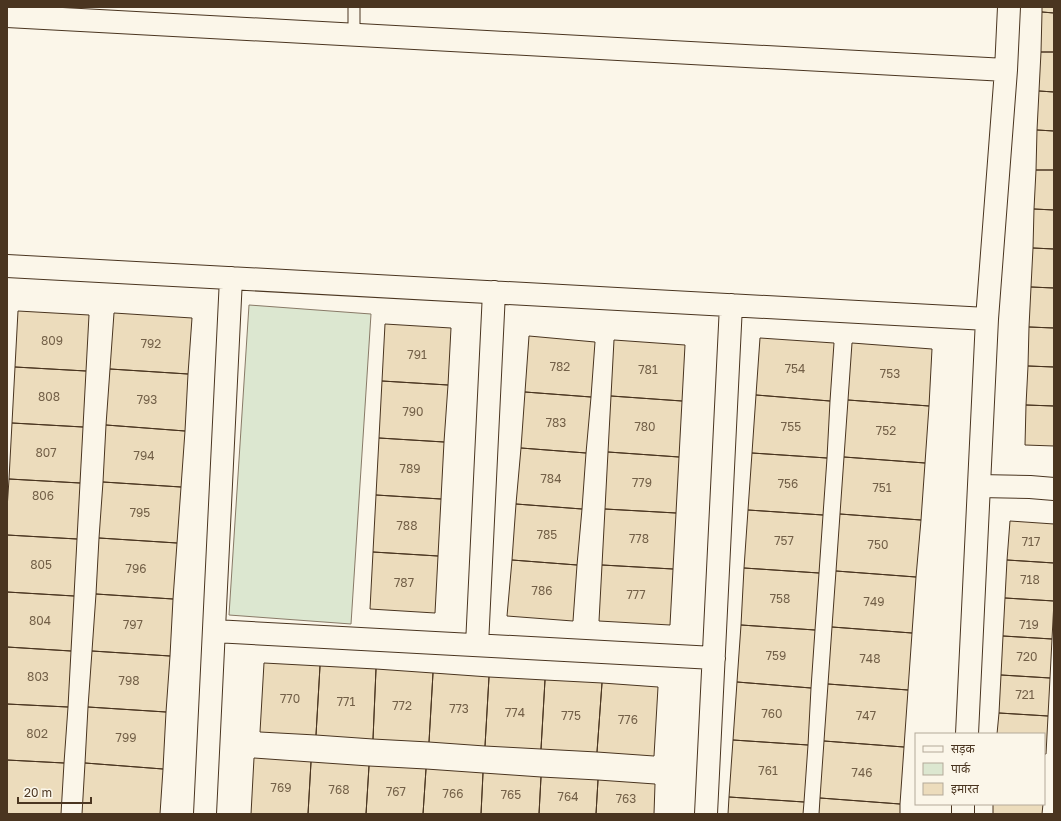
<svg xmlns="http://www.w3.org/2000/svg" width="1061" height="821" viewBox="0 0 1061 821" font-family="'Golos Text','Noto Sans Devanagari',sans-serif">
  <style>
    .green { fill: #dce7d0; stroke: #887966 }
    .building { fill: #ecdcbc; stroke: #4a3520 }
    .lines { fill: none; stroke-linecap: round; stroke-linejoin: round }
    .service-casing { stroke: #4a3520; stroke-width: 13 }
    .minor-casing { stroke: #4a3520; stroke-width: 24 }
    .service { stroke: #fbf6e9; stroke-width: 11 }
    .minor { stroke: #fbf6e9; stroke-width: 22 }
    .labels { text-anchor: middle; stroke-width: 3; stroke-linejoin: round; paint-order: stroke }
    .number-label { font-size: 12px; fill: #725f47 }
  </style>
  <rect width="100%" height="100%" fill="#fbf6e9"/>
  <path class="green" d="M249 305 371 314 351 624 229 615Z"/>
  <path class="building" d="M1042 7H1054V13L1042 12Z
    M1042 12 1054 13V52H1041Z
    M1041 52H1054V92L1039 91Z
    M1039 91 1054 92V131L1037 130Z
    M1037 130 1054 131V170H1036Z
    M1036 170H1054V210L1034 209Z
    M1034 209 1054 210V249L1033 248Z
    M1033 248 1054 249V288L1031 287Z
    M1031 287 1054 288V328L1029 327Z
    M18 311 89 315 86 371 15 367Z
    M114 313 192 318 188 374 110 369Z
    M385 324 451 328 448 385 382 381Z
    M1029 327 1054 328V367L1028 366Z
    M529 336 595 342 591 397 525 392Z
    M760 338 834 343 830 401 756 395Z
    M614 340 685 345 682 401 611 396Z
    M852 343 932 349 929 406 848 400Z
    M1028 366 1054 367V406L1026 405Z
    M15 367 86 371 83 427 12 423Z
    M110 369 188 374 185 431 106 425Z
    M382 381 448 385 444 442 379 438Z
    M525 392 591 397 586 453 521 448Z
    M756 395 830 401 827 458 752 453Z
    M611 396 682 401 679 457 608 452Z
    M848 400 929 406 925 463 844 457Z
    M1026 405 1054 406V446L1025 445Z
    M12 423 83 427 80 483 9 479Z
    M106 425 185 431 181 487 103 482Z
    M379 438 444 442 441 499 376 495Z
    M521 448 586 453 582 509 516 504Z
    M608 452 679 457 676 513 605 509Z
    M752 453 827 458 823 515 748 510Z
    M844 457 925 463 921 520 840 514Z
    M9 479 80 483 77 539 7 535V509Z
    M103 482 181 487 177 543 99 538Z
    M376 495 441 499 438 556 373 552Z
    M516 504 582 509 577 565 512 560Z
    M605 509 676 513 673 569 602 565Z
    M748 510 823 515 819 573 744 568Z
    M840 514 921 520 916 577 836 571Z
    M1010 521 1054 524V563L1007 560Z
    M7 535 77 539 74 596 7 592Z
    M99 538 177 543 173 599 96 594Z
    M373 552 438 556 435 613 370 609Z
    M512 560 577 565 573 621 507 616Z
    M1007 560 1054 563V601L1005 598Z
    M602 565 673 569 670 625 599 621Z
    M744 568 819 573 815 630 741 625Z
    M836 571 916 577 912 633 832 627Z
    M7 592 74 596 71 651 7 647Z
    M96 594 173 599 170 656 92 651Z
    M1005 598 1054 601 1052 639 1003 636Z
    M741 625 815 630 811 688 737 682Z
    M832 627 912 633 908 690 828 684Z
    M1003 636 1052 639 1050 678 1001 675Z
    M7 647 71 651 68 707 7 704Z
    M92 651 170 656 166 712 88 707Z
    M264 663 320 666 316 735 260 732Z
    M320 666 376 669 373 739 316 735Z
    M376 669 433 673 429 742 373 739Z
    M433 673 489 677 485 746 429 742Z
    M1001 675 1050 678 1048 716 999 713Z
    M489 677 545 680 541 749 485 746Z
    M545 680 602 683 597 752 541 749Z
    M737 682 811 688 808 745 733 740Z
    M602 683 658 687 654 756 597 752Z
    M828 684 908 690 904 747 824 741Z
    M7 704 68 707 64 763 7 760Z
    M88 707 166 712 163 769 85 763Z
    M999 713 1048 716 1046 754H1044V734H997Z
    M733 740 808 745 804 802 729 797Z
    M824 741 904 747 900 804 820 798Z
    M254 758 311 762 308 814H251Z
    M7 760 64 763 61 814H7Z
    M311 762 369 766 366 814H308Z
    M85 763 163 769 160 814H82Z
    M369 766 426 769 423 814H366Z
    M426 769 483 773 481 814H423Z
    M483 773 541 777 539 814H481Z
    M541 777 598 780 596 814H539Z
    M598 780 655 784 654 814H596Z
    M729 797 804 802 803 814H728Z
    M820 798 900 804V814H819Z
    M993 804H1043L1042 814H993Z"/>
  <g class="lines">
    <g class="service-casing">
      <path id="service" d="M354 34V7"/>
    </g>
    <g class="minor-casing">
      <path id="minor" d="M7 16 1006 70
        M7 266 987 319
        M979 486 1030 487 1054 489
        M214 631 714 658
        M477 645 494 292
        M967 734 987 319 1006 70 1009 7
        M205 814 231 278
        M706 814 731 305
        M963 814V804"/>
    </g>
    <use href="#service" class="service"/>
    <use href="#minor" class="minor"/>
  </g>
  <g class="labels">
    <g class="number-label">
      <text x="52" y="345">809</text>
      <text x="151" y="348">792</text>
      <text x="417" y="359">791</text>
      <text x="560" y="371">782</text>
      <text x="795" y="373">754</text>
      <text x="648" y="374">781</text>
      <text x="890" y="378">753</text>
      <text x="49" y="401">808</text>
      <text x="147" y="404">793</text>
      <text x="413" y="416">790</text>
      <text x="556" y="427">783</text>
      <text x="645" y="431">780</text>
      <text x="791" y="431">755</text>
      <text x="886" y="435">752</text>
      <text x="46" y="457">807</text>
      <text x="144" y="460">794</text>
      <text x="410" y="473">789</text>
      <text x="551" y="483">784</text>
      <text x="642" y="487">779</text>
      <text x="788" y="488">756</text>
      <text x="882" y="492">751</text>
      <text x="43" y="500">806</text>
      <text x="140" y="517">795</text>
      <text x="407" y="530">788</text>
      <text x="547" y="539">785</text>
      <text x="639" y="543">778</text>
      <text x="784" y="545">757</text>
      <text x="1031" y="546">717</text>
      <text x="878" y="549">750</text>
      <text x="41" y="569">805</text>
      <text x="136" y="573">796</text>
      <text x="1030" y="584">718</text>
      <text x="404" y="587">787</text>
      <text x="542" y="595">786</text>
      <text x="636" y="599">777</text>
      <text x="780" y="603">758</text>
      <text x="874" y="606">749</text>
      <text x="40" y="625">804</text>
      <text x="133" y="629">797</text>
      <text x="1029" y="629">719</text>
      <text x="776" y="660">759</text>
      <text x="1027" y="661">720</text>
      <text x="870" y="663">748</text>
      <text x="38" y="681">803</text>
      <text x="129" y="685">798</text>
      <text x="1025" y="699">721</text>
      <text x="290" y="703">770</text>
      <text x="346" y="706">771</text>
      <text x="402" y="710">772</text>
      <text x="459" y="713">773</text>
      <text x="515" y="717">774</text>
      <text x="772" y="718">760</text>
      <text x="571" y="720">775</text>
      <text x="866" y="720">747</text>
      <text x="628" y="724">776</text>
      <text x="37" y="738">802</text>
      <text x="126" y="742">799</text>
      <text x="768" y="775">761</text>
      <text x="862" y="777">746</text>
      <text x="281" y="792">769</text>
      <text x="339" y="794">768</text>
      <text x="396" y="796">767</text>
      <text x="453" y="798">766</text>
      <text x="511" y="799">765</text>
      <text x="568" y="801">764</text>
      <text x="626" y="803">763</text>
    </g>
  </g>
  <rect width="1061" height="821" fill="none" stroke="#4a3520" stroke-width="16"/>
  <rect x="915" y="733" width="130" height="72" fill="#fbf6e9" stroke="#b4a999"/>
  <rect x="923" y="746" width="20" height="6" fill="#fbf6e9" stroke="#b4a999"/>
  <text x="951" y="753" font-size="12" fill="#4a3520">सड़क</text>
  <rect x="923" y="763" width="20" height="12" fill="#dce7d0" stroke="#b4a999"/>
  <text x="951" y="773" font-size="12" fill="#4a3520">पार्क</text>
  <rect x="923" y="783" width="20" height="12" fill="#ecdcbc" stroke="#b4a999"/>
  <text x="951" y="793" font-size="12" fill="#4a3520">इमारत</text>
  <path d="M18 797v6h73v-6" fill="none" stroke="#4a3520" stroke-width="2"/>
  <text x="24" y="797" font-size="12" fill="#4a3520" stroke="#fbf6e9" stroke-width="3" paint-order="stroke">20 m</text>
</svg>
